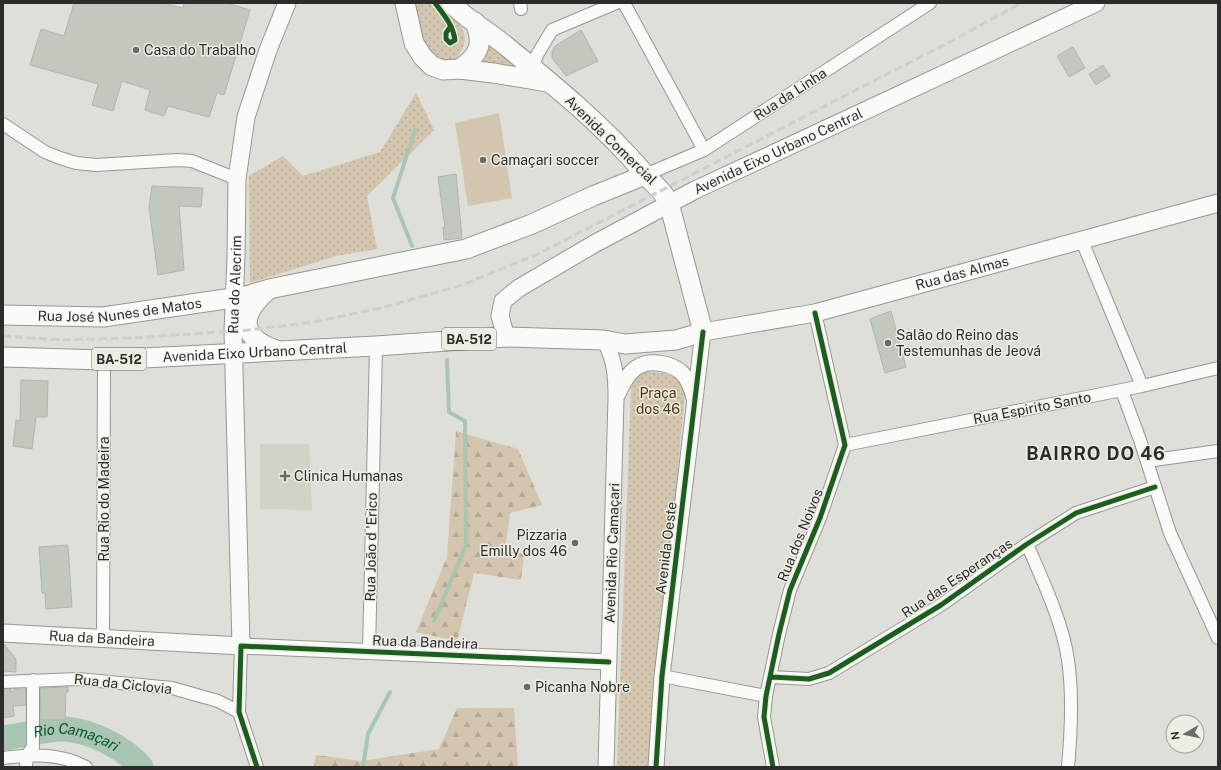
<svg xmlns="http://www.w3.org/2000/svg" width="1221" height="770" viewBox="0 0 1221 770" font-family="'Public Sans',sans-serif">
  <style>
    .built { fill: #d0d3c6 }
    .grass { fill: url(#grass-dots) }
    .forest { fill: url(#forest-firs) }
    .pitch { fill: #d3c5ae }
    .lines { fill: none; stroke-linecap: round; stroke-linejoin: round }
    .stream { stroke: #a8c6b2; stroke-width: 4 }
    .river { stroke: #a8c6b2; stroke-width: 25 }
    .building { fill: #c2c8be; stroke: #b3b4b0 }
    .minor-casing { stroke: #969793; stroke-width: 14 }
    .tertiary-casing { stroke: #969793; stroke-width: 17 }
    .secondary-casing { stroke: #969793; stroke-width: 19 }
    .primary-casing { stroke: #969793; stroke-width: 21 }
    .minor { stroke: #fafaf9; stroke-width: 12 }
    .tertiary { stroke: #fafaf9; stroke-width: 15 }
    .secondary { stroke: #fafaf9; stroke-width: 17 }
    .primary { stroke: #fafaf9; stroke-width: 19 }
    .rail { stroke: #cececc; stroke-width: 3; stroke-dasharray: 8 4; stroke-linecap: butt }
    .cycleway-casing { stroke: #eceee4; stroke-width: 8 }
    .cycleway { stroke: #1b5e20; stroke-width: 5 }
    .poi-dot { fill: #6a6b67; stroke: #eceee4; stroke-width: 1.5 }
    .labels { text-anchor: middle; stroke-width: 3; stroke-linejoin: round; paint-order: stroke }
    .shield { fill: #eceee4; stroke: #666762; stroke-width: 1 }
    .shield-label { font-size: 13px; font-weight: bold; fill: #2c2d2a }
    .poi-label { font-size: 14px; fill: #2c2d2a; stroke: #eceee4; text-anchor: start }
    .street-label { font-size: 14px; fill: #2c2d2a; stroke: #eceee4 }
    .park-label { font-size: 14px; fill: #4f3302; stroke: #eceee4 }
    .water-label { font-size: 15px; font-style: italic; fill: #075534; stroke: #eceee4 }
    .district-label { font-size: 18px; font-weight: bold; letter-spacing: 1px; fill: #2c2d2a; stroke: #eceee4 }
  </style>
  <defs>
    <pattern id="grass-dots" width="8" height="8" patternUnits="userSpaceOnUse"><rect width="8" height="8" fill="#d3c5ae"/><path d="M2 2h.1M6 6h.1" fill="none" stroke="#b5aa96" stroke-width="1.8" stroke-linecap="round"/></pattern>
    <pattern id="forest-firs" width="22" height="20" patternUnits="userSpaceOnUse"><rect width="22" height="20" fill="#d3c5ae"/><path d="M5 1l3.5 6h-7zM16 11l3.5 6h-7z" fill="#b5aa96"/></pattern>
  </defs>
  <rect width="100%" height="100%" fill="#dedfd9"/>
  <path class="built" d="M260 444H309L312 510 260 509Z"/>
  <path class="grass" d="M414 3H441C459 24 477 35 454 61L438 60 425 47Z
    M479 38 544 79 493 73 472 56Z
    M416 93 434 130 367 196 377 249 336 256 250 283 249 176 283 156 303 176 380 152Z
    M645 372C666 372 675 373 685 391L651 767H617L631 388 637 377Z"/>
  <path class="forest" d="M456 431 518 449 542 505 510 513 505 551 524 554 521 580 474 573 457 641 416 632 447 557Z
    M457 708H514L518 767H314L316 755 362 761 439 749Z"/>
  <path class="pitch" d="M499 113 512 198 468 206 455 123Z"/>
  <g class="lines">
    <path class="stream" d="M412 246 393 198 415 130
      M434 621 466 545 465 421 449 412 447 360
      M363 767 368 734 390 692"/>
    <path class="river" id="s1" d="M3 738C19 736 50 728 65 729 91 731 124 747 141 767"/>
  </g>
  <path class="building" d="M74 3H164L183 8 184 3H227L250 10 224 95 217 93 209 117 168 106 164 116 145 110 150 90 122 81 113 111 92 105 98 84 30 65 41 29 64 36Z
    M581 30 598 61 566 76 552 58V51L555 46Z
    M1073 47 1085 68 1069 77 1057 56Z
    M1103 65 1110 76 1096 85 1089 74Z
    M456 174 462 238 444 240 443 227 445 228 438 177Z
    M152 186 203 188 201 207 179 206 184 270 158 275 149 207Z
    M891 311 906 367 885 373 870 319Z
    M21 380 48 381 47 417H36L32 449 13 446 16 420 20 421Z
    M68 545 72 607 46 609 45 593H42L39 547Z
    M3 643 16 659V672L3 671Z
    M68 687V692H66L65 720H41L40 688Z
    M3 689H11V692H14V689H26V705L13 706 14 716 3 718Z"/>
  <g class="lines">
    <g class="minor-casing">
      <path id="minor" d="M520 3 521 9
        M624 3 704 150
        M533 68 537 55 552 30 616 3
        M3 124 45 152 60 158 76 163 96 165 178 160 192 161 237 179
        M645 175 704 150 930 3
        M1082 241 1142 386
        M1122 391 1140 440 1170 533 1218 638
        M845 445 1142 386 1218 368
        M1147 461 1218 451
        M1027 544C1042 579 1063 623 1068 660 1073 693 1071 734 1068 767
        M103 638 104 360
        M241 646 239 712 257 767
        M369 652 376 346
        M662 676 766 696
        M771 677 809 679 829 673 941 605 1027 544 1076 513 1155 487
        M3 682 78 679 172 688 218 701 239 712
        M3 758C31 754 60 753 86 767
        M26 767 27 755 33 747V680
        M773 767 764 717 766 696 779 634 790 590 820 518 845 445 815 313"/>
    </g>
    <g class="tertiary-casing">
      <path id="tertiary" d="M604 340C615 359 616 377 616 398L606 767
        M617 396C622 385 628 372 639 366 651 359 673 364 682 373 689 380 692 390 694 398
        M241 646 609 662
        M656 767 662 676 703 332"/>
    </g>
    <g class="secondary-casing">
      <g id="secondary">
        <path id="s2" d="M703 332 815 313 1218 203"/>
        <path id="s3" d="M506 337 500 316 503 301 519 288 594 244 695 190 1096 3"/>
        <path id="s4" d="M3 633 241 646 233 331 236 257 237 179 246 117 268 50 287 3"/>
      </g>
    </g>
    <g class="primary-casing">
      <g id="primary">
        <path d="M405 3 414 43 422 56 432 66 443 70 460 69 493 73 548 82"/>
        <path d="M460 69C479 55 484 45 475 22"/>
        <path d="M268 290C241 314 237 336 276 350"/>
        <path id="s5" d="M3 315 103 317 246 296 269 289 466 249 532 224 593 196 645 175"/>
        <path id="s6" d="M3 357 104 360 376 346 506 337 604 340 625 344 676 340 703 332 669 203C661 187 654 186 644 173 604 126 554 85 506 46 488 31 467 20 451 3"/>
      </g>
    </g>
    <use href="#minor" class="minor"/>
    <use href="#tertiary" class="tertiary"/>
    <use href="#secondary" class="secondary"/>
    <use href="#primary" class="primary"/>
    <path class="rail" d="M3 336 62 340 132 338 249 330 314 322 385 307 462 285 536 255 961 36 1021 3"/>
    <g class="cycleway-casing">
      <path id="cycleway" d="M435 3C444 15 453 25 455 40L450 43 446 39V33L451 26
        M771 677 809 679 829 673 941 605 1027 544 1076 513 1155 487
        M257 767 239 712 241 646 609 662
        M656 767 662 676 703 332
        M773 767 764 717 766 696 779 634 790 590 820 518 845 445 815 313"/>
    </g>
    <use href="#cycleway" class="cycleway"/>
  </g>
  <g class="poi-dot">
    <circle cx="136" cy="50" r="4"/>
    <circle cx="483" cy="160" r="4"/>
    <circle cx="888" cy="343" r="4"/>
    <path d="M283 470h4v4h4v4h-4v4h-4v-4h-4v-4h4z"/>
    <circle cx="575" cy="543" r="4"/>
    <circle cx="527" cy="687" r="4"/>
  </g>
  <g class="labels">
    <g class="shield">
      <rect x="442" y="328" width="54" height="22" rx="3"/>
      <rect x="92" y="348" width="54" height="22" rx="3"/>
    </g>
    <g class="shield-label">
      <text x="469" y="344">BA-512</text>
      <text x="119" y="364">BA-512</text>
    </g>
    <g class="poi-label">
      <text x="144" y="55">Casa do Trabalho</text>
      <text x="491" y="165">Camaçari soccer</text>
      <text x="896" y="340">Salão do Reino das<tspan x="896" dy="16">Testemunhas de Jeová</tspan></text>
      <text x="294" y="481">Clinica Humanas</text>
      <text x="567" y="540" text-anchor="end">Pizzaria<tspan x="567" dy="16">Emilly dos 46</tspan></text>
      <text x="535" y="692">Picanha Nobre</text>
    </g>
    <g class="street-label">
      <text transform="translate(790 94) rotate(-33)" y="5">Rua da Linha</text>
      <text transform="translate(611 140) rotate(44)" y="5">Avenida Comercial</text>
      <text dy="5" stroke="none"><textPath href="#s3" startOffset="351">Avenida Eixo Urbano Central</textPath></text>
      <text dy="5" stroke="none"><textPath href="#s2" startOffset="266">Rua das Almas</textPath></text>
      <text dy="5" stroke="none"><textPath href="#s4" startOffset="600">Rua do Alecrim</textPath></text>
      <text dy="5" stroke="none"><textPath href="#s5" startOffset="117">Rua José Nunes de Matos</textPath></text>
      <text dy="5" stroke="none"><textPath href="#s6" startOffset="252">Avenida Eixo Urbano Central</textPath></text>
      <text transform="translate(1032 408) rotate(-11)" y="5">Rua Espirito Santo</text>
      <text transform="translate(104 499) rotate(-90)" y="5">Rua Rio do Madeira</text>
      <text transform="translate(800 535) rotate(-68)" y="5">Rua dos Noivos</text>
      <text transform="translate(371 547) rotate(-89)" y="5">Rua João d 'Erico</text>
      <text transform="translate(666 548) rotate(-83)" y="5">Avenida Oeste</text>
      <text transform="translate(612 553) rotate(-88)" y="5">Avenida Rio Camaçari</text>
      <text transform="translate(957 578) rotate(-34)" y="5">Rua das Esperanças</text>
      <text dy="5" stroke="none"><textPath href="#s4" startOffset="99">Rua da Bandeira</textPath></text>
      <text transform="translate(425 642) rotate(2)" y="5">Rua da Bandeira</text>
      <text transform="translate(123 684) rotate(6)" y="5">Rua da Ciclovia</text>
    </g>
    <g class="park-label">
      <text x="658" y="398">Praça<tspan x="658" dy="16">dos 46</tspan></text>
    </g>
    <g class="water-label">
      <text dy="5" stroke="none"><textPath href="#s1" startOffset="75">Rio Camaçari</textPath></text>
    </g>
    <g class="district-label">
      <text x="1096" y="460">BAIRRO DO 46</text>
    </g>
  </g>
  <rect width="1221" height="770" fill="none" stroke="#2c2d2a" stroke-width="8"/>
  <g transform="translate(1185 734) rotate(261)"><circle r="19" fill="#eceee4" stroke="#9fa19a"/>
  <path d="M0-3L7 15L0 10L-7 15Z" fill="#6a6b67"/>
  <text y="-6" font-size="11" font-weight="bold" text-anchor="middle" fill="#2c2d2a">N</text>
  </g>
</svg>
